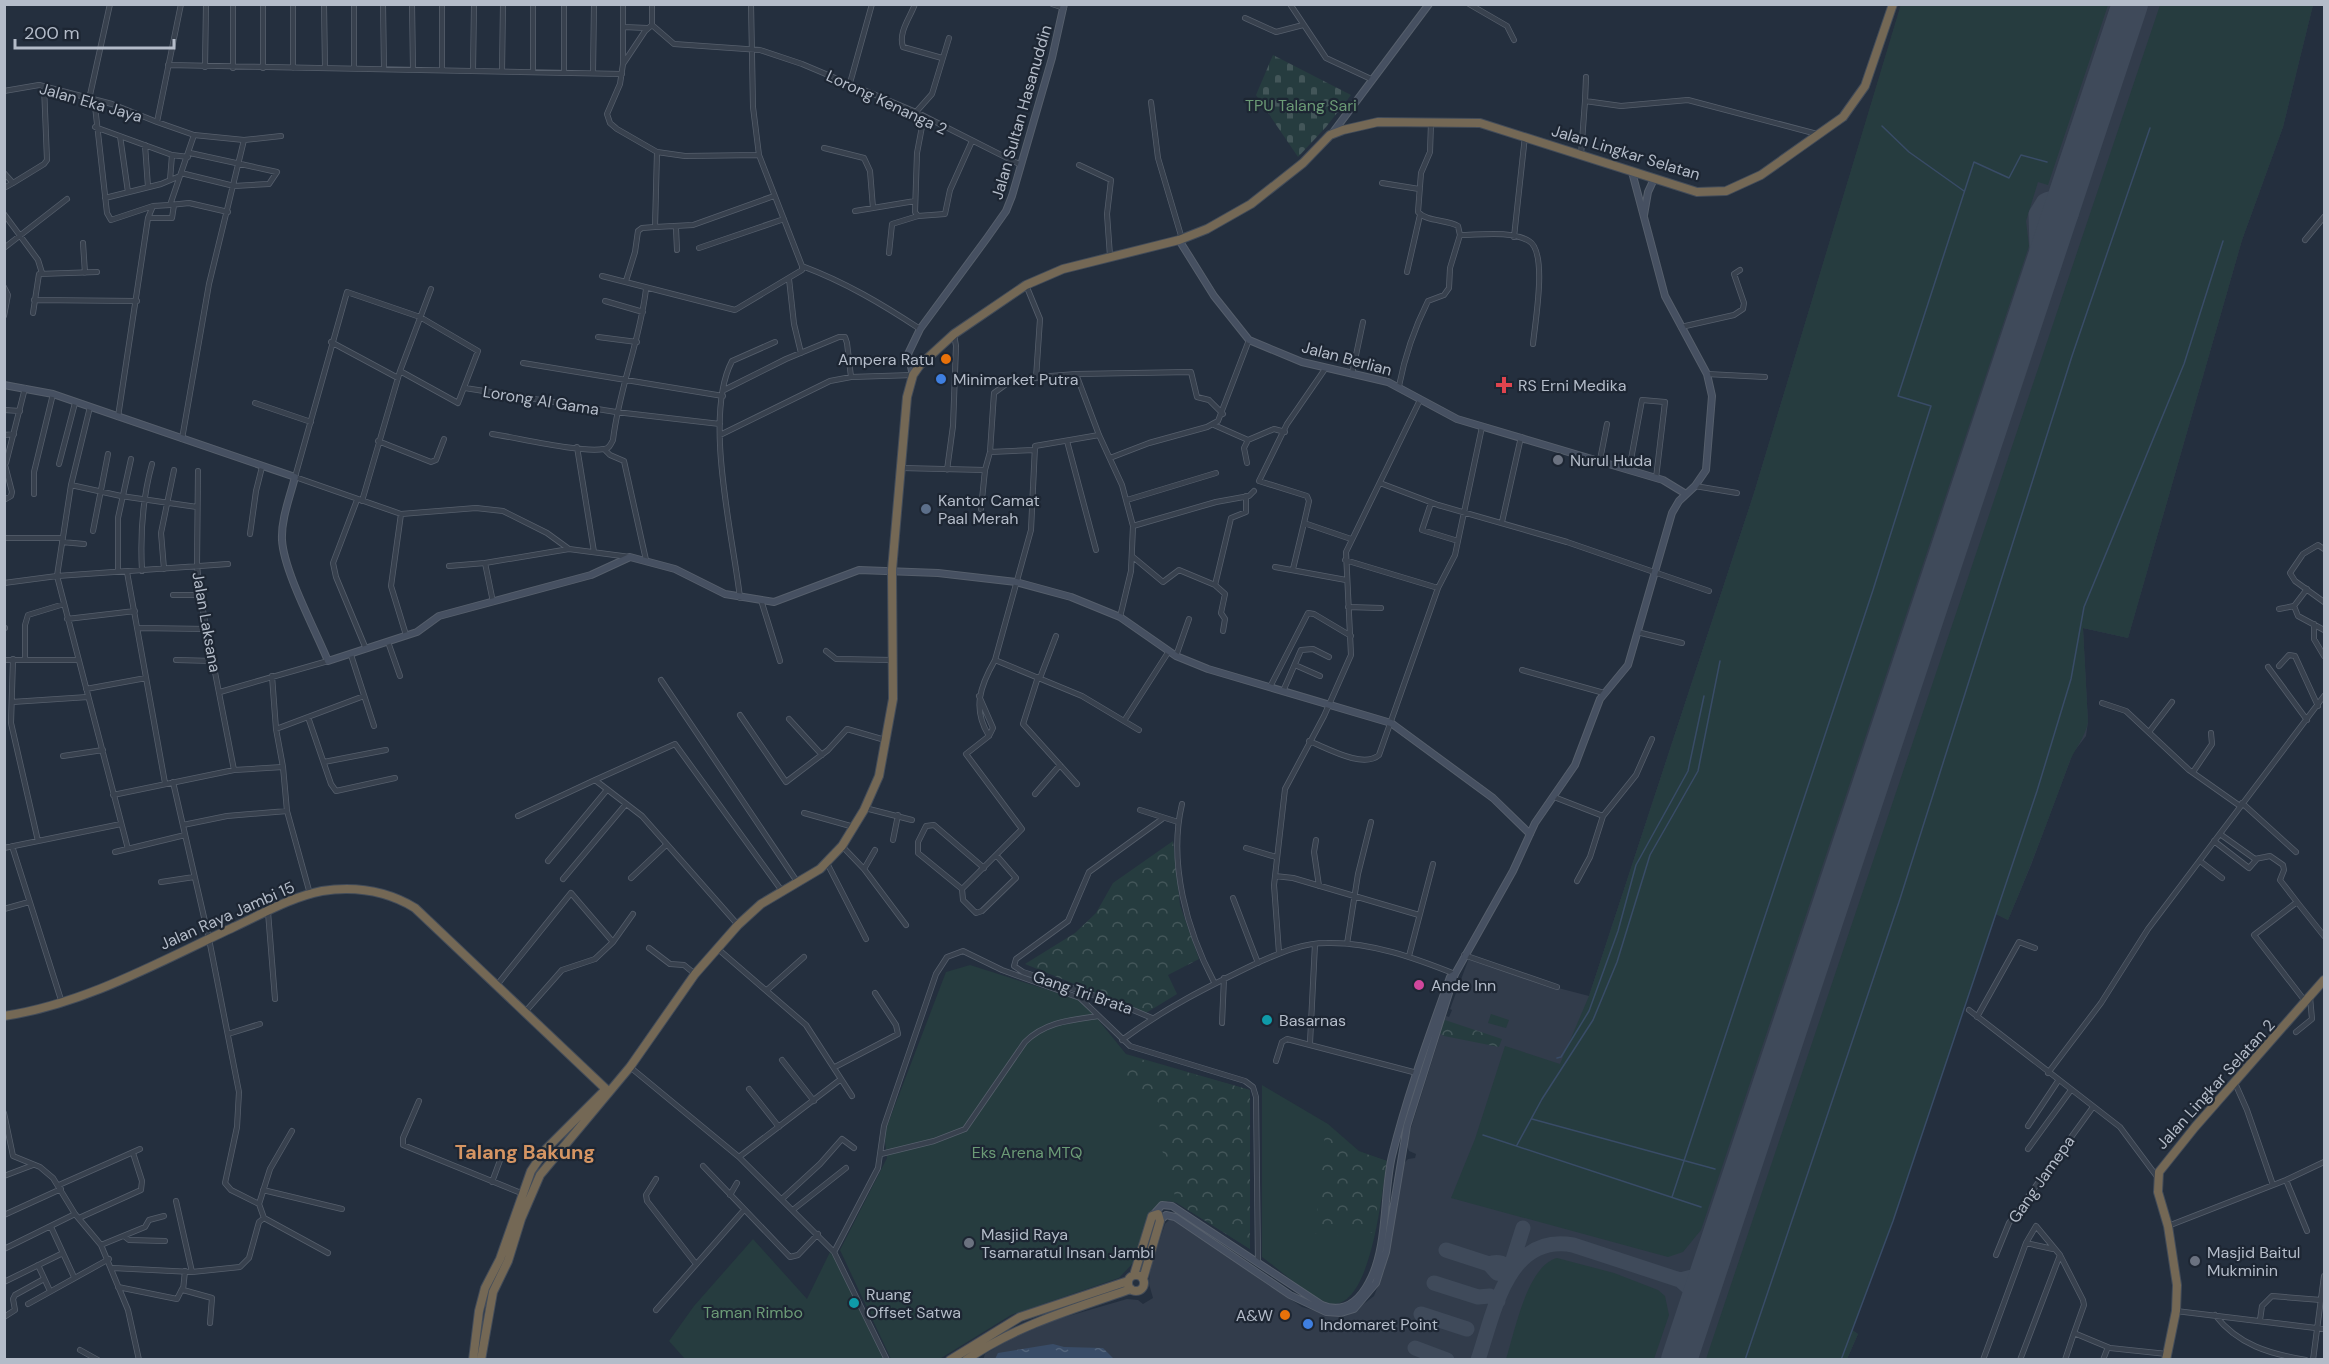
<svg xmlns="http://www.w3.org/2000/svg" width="2329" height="1364" viewBox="0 0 2329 1364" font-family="'DM Sans',sans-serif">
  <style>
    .airport { fill: #323c4b }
    .green { fill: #263c3f }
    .forest { fill: url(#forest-crowns) }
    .cemetery { fill: url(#cemetery-stones) }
    .water { fill: url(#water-ripples) }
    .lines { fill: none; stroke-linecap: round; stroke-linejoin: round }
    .stream { stroke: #394c67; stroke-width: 1.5 }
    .taxiway { stroke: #3f4a5a; stroke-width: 15 }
    .runway { stroke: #3f4a5a; stroke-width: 36 }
    .street-casing { stroke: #565f6c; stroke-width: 6 }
    .secondary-casing { stroke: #565f6c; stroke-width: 8 }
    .highway-casing { stroke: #434c59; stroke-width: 10 }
    .street { stroke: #38414e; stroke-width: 4.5 }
    .secondary { stroke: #465061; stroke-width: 6 }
    .highway { stroke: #746855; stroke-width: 8 }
    .food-dot { fill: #e8710a; stroke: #1d2633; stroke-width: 2 }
    .shop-dot { fill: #3f7fe0; stroke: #1d2633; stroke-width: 2 }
    .health-dot { fill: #e0444e; stroke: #1d2633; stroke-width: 2 }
    .worship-dot { fill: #6b7280; stroke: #1d2633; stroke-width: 2 }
    .service-dot { fill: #5c6f8a; stroke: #1d2633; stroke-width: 2 }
    .hotel-dot { fill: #d1479c; stroke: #1d2633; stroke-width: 2 }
    .culture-dot { fill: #0f9aa8; stroke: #1d2633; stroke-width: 2 }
    .labels { text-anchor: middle; stroke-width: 4.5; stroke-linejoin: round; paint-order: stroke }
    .street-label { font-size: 16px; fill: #b4bcc9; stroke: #1d2633 }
    .park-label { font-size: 16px; fill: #6b9a76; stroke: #1d2633 }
    .poi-label { font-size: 16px; fill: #b4bcc9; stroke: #1d2633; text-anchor: start }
    .quarter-label { font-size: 20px; font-weight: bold; fill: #d59563; stroke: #1d2633 }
  </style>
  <defs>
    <pattern id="forest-crowns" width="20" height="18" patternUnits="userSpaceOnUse" patternTransform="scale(1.5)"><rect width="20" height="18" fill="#263c3f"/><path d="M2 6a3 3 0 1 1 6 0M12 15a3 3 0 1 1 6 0" fill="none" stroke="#435659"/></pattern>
    <pattern id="cemetery-stones" width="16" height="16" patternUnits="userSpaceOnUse" patternTransform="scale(1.5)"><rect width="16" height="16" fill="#263c3f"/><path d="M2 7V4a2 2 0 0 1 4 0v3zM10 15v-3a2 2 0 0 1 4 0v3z" fill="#435659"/></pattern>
    <pattern id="water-ripples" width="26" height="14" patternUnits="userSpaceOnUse" patternTransform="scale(1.5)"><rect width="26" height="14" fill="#394c67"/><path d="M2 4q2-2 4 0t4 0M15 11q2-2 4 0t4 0" fill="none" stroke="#53647b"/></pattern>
  </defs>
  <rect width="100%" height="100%" fill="#242f3e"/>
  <path class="airport" d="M1901 5H2313L2283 127 2242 240 2128 638 2083 628 2088 722 2086 736 2073 753 2031 865 2008 920 1996 914 1893 1221 1852 1330 1858 1334 1847 1359 983 1360 985 1354 1015 1336 1048 1322 1127 1299 1138 1300 1143 1304 1153 1298 1149 1284 1150 1269 1165 1224 1169 1220H1174L1302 1307 1336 1316 1353 1312 1374 1296 1384 1271 1392 1239 1402 1165 1408 1159 1415 1158 1416 1154 1409 1151 1406 1144 1446 1016 1449 1017 1452 1010 1450 1009 1469 958 1543 984 1589 996 1754 493Z"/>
  <path class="green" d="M1901 4 2108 5 2048 185 2038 182 2026 221 2029 246 1701 1230 1683 1252 1668 1257 1451 1198 1475 1139 1505 1046 1560 1064 1589 996 1754 493Z
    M2160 5H2313L2283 127 2242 240 2128 638 2083 628 2088 722C2085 738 2075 748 2069 763 2050 816 2030 868 2008 920L1996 914 1893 1221 1852 1330 1858 1334 1847 1359H1706Z
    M970 965 1083 1001 1126 1054 1250 1090V1249L1177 1203 1168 1201 1152 1210 1133 1263 1119 1278 1011 1315 938 1360 891 1359 840 1250 887 1158 884 1134 946 972Z
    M1491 1014 1509 1020 1506 1028 1488 1023Z
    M1262 1085 1328 1124 1359 1151 1387 1161C1382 1191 1372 1303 1334 1304 1319 1305 1276 1267 1262 1257Z
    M753 1239 807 1299 830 1252C854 1283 868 1323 883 1359H685L669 1341 694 1306Z
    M1557 1258 1614 1273 1658 1290 1665 1296 1669 1315 1654 1359H1506C1515 1331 1527 1266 1557 1258Z"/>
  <path class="forest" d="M1173 841 1180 905 1199 959 1168 975 1177 994 1146 1013 1025 964 1075 933 1096 913 1113 883Z
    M1442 1019 1502 1039 1499 1047 1444 1036 1438 1032Z
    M1129 1056 1250 1090V1249L1177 1203 1161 1146 1158 1102 1124 1087Z
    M1326 1123 1357 1151 1387 1161 1372 1233 1341 1225 1335 1241 1315 1233Z"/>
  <path class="cemetery" d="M1273 55 1351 95 1326 127 1298 157 1256 95Z"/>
  <path class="water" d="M1053 1344 1064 1347 1103 1348 1114 1359H995L998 1353Z"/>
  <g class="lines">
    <path class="stream" d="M1882 126 1909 152 1964 191
      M1557 1058 1561 1057 1589 1011 1618 931 1636 865 1688 771 1704 696
      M1532 1119 1715 1169
      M1483 1135 1701 1207
      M1517 1145 1542 1099 1593 1020 1617 962 1650 855 1698 771 1720 661
      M1672 1197 1873 590 1931 406 1898 396 1974 162 2009 178 2021 155 2047 162
      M1745 1360 1899 902 2072 356 2150 128
      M1841 1360 1893 1221 2037 791 2071 679 2084 607 2184 364 2223 241"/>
    <path class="taxiway" d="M2038 282 2036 214 2044 201C2057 194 2067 201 2071 215L2064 228 2054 233
      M1446 1250 1489 1264
      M1512 1270C1504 1264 1499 1260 1489 1264L1497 1273 1508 1275 1510 1269 1523 1228
      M1680 1280 1690 1289 1696 1309
      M1434 1283 1478 1297 1490 1296 1498 1301
      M1421 1314 1467 1329
      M1415 1348 1447 1360
      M1478 1360C1494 1313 1507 1233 1573 1245L1680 1280 1696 1276 1709 1268"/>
    <path class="runway" d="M1679 1360 2130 4"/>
    <g class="street-casing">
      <path id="street" d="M110 4 90 95 95 106 107 213 111 220 153 206
        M293 4V68
        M324 4 325 68
        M383 4 384 69
        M412 4 413 69
        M533 4V72
        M623 4V64
        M652 4V25L674 44 760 50 802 64 916 112 1021 165
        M751 4 753 107 759 155 802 266C845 282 882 304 920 329
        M915 4C910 18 898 32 903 47L942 58
        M1052 4 1064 8
        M1290 4 1326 58 1371 79
        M1469 4 1507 26 1514 40
        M1245 18 1276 32 1303 25
        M652 25 645 31 623 64 620 84 607 114 610 123 617 129 657 152 685 156 759 155
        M623 27 647 28
        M168 65 622 74
        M205 67 206 4
        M233 68V4
        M263 68V4
        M354 68V4
        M442 70V4
        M473 71 474 4
        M502 71 503 4
        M564 72V4
        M593 73 594 4
        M850 83 872 4
        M4 91 39 85 112 104 157 122 181 4
        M1585 101 1586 77
        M1151 102 1158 158 1182 239
        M916 112 932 94 949 38
        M157 122 194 135 244 140 281 136
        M95 127 172 155 188 157
        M120 136 128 192
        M145 145 148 187
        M824 148 864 158 870 171 873 208
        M657 152 655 227 693 225 774 196
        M1581 155 1585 101 1621 106 1688 100 1817 134
        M1079 165 1111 180 1107 214 1110 256
        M4 173 13 183 44 164 47 160 44 86
        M181 173 234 186 269 184 277 172 190 153
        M170 180 172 155
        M1382 183 1419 189
        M4 188 13 183
        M105 198 161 184 180 176
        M170 205 189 203 228 212
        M855 211 915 201
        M4 214 38 260 42 273
        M918 216 915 212 917 153 924 116
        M148 218H172L174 205
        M676 228 677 250
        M1460 235C1479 235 1511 230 1529 241 1548 252 1535 322 1533 344
        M1514 237 1525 136
        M2305 240 2324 217
        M83 243 85 273
        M4 248 67 199
        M699 248 784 219
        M889 253 892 224 918 216 945 214 950 190 972 141
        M1407 272 1420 215
        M602 276 735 310 802 270V266
        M789 279 794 324 801 353
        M626 281 635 252 638 231 642 228 655 227
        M1026 285 1040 319 1036 378
        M4 287 8 295 4 316
        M34 300 137 301
        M605 301 643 312
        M33 313 39 274 97 272
        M1681 327 1734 315 1743 309 1744 303 1734 274 1740 270
        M598 337 637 342
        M331 342 398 378
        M523 363 723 396
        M1325 369 1287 424 1259 481 1307 496 1309 501 1304 523 1351 539
        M400 371 458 403 478 351 420 317 347 292 295 477 401 514 476 508 503 511 547 533 569 549
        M1076 374 1191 372 1197 397 1209 400 1223 414
        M1352 374 1363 322
        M1707 374 1765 377
        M1399 386C1405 355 1414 329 1428 301L1444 295 1449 288 1450 268 1460 235 1458 226C1446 219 1427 222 1418 212L1421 173 1430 152 1431 123
        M465 388 616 412 720 424
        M724 390 786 359 839 337H845L847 343 851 377
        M255 403 311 422
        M90 407 71 485 57 576 128 849
        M4 410 20 411
        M118 417 148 218 153 206 170 205 194 135
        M1214 425 1248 440 1274 429 1285 432
        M492 434C519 438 580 453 604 449 609 449 611 444 613 440 619 388 640 341 646 289
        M4 435 14 434
        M720 435 830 381 851 377 913 375
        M1099 435 1035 446 1031 530 995 660 1082 696 1139 730
        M182 439 209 284 244 140
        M378 441 431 462 436 460 444 439
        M1067 441 1096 550
        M577 447 594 552
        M605 450 610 455 624 461 646 560
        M990 452 1034 450
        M1110 458 1149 443 1207 427 1218 421 1249 340
        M1600 460 1607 424
        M4 461 12 492 11 496 4 500
        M6 463 25 388
        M1247 463 1244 448 1248 440
        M59 464 75 403
        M901 468 985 470 990 452 994 393 1013 379 1076 374 1099 435 1122 485 1133 526 1131 571 1120 617
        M947 470 953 426 956 346 954 334
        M1629 470 1642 400 1665 402 1656 478
        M198 471 197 565 200 595 234 770
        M1380 483 1438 505 1567 542 1709 591
        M71 485 121 496 197 507
        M1695 486 1737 493
        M34 494V472L53 394
        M357 500 333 563 336 577 366 649
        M1127 500 1216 473
        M362 501 400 371 431 289
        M1431 503 1422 530 1458 541
        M981 509 985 470
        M401 514 391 586 406 635
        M1502 522 1521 437
        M1133 526 1216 502 1249 496 1254 491
        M93 531 108 454
        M250 534 256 491 262 467
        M4 538H62
        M62 542 84 544
        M2324 549 2318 545 2303 554 2290 573 2295 581 2324 602
        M1133 557 1163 582 1179 570 1215 585 1231 518 1246 512V496
        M1345 560 1438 588
        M449 566 485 563
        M1275 567 1346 580
        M164 569 161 533 174 470
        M1293 569 1304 523
        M118 571V518L131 459
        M142 571C140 533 142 500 152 464
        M127 572 165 783
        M4 583 57 576 228 564
        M1215 585 1225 594 1221 613 1225 619 1223 631
        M173 595H200
        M740 598C733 536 703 416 732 361L775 342
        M761 600 780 661
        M493 602 485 563 569 549 630 557
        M2294 606 2298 616 2324 630
        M1348 607 1381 608
        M2279 609 2294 606 2307 589
        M67 619 135 611
        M2314 624V639L2324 656
        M4 628H5
        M138 628 208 629
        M1637 632 1682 643
        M388 642 400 676
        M826 651 836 659 893 660
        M351 655 374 726
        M1176 656 1189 619
        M13 659 11 723 38 841
        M25 659V625L28 615 64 604
        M4 660H78
        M176 660 214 661
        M995 660C980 686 972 709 989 736L966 754 1022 829 962 889 963 900 976 913 982 911 1016 878 997 856
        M1295 665 1320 676
        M2279 666 2289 655 2295 656 2318 706
        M2268 667 2307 720
        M1522 670 1604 693
        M272 676 276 729 283 767 287 811 310 894
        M1038 677 1023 724 1077 784
        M1040 678 1056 636
        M661 680 798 883
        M1271 685 1308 613 1314 614 1351 636
        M86 689 146 678
        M1284 689 1301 650 1313 649 1329 657
        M220 692 328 661
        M979 696 993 728 989 736
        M12 702 88 697
        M2102 703 2126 711 2189 770 2240 806
        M740 715 786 782 828 750 847 729 885 740
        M308 717 331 784 336 791 395 778
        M789 719 822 755
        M1124 721 1169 651
        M276 729 364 696
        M2149 732 2172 702
        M1309 741C1327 748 1363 769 1379 755L1438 588 1455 555 1482 427
        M63 756 103 750
        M324 762 386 750
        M2193 772 2212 744 2211 733
        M595 780 675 744 782 891
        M173 782 209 939 239 1092 237 1127 225 1183 231 1190 259 1204 264 1218
        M1035 794 1060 765
        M113 795 234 770 283 767
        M1554 797 1603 816
        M2242 803 2296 852
        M1182 804C1168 863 1187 931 1214 982
        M865 808 912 820
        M1140 810 1178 822
        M804 813 854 827
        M518 816 595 780 642 816 738 925
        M183 825 227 816 287 811
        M2220 834 2255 859 2270 856 2283 865 2284 870 2280 880 2297 902
        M893 840 898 815
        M1316 840 1314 852 1319 886
        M2214 841 2249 868 2256 860
        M12 846 62 1003
        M842 846 864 869 906 925
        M4 848 121 824
        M1246 848 1276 857
        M115 852 185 835
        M548 861 606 791
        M2200 861 2222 878
        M827 863 866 939
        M864 869 875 850
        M1275 876 1293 878 1419 915
        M631 878 666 845
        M563 879 626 804
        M1577 881 1590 857 1603 816 1636 775 1652 739
        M161 882 194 877
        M962 889 918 853V842L926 826 934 825 984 868
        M1233 898 1258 963
        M4 909 29 902
        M268 912 275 999
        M1347 944 1358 874 1371 822
        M649 948 670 964 684 965 695 974
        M718 949 806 1025 852 1096
        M1279 953 1274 885 1285 789 1324 716 1351 655 1346 552 1420 400
        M1464 955 1557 987
        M1409 956 1433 864
        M497 985 571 893 613 942
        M767 990 804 957
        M2305 1001 2254 935 2297 902 2324 936
        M1969 1010 2120 1127 2158 1178
        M525 1012 562 970 595 959 613 942 633 914
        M1977 1017 2019 942 2035 948
        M1152 1018 1114 1002 1023 972 1014 966 1016 959 1068 921 1089 872 1162 819
        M1222 1023 1224 978
        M2296 1032 2312 1019 2310 997
        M228 1034 260 1024
        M1122 1040C1165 1008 1209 986 1257 963 1280 953 1301 943 1327 943 1371 942 1415 958 1455 974
        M1310 1043 1315 944
        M782 1060 814 1101
        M1276 1061 1282 1042 1287 1039 1417 1073
        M630 1067 739 1157 834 1252 887 1360
        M835 1067 898 1034 896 1025 875 993
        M2048 1073 2101 1003 2148 929 2324 696
        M2235 1083 2247 1110 2273 1185
        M749 1089 779 1127
        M419 1101 403 1138V1145L521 1193
        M4 1113 13 1156 40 1167 53 1178 75 1214 101 1245 128 1310 139 1360
        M2028 1126 2058 1081
        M2028 1149 2071 1090
        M881 1154 934 1141 965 1129 1025 1042C1045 1022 1070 1020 1098 1016
        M739 1157 841 1079
        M703 1166 790 1257 798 1255 818 1234
        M4 1176 33 1165
        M656 1179 646 1195 647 1201 696 1264
        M2286 1180 2307 1231
        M492 1182 502 1155
        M59 1185 140 1149
        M263 1190 342 1209
        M730 1195 737 1183
        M783 1198 820 1164 842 1139 854 1148
        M176 1201 192 1272
        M259 1204 270 1169 292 1131
        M794 1209 846 1168
        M4 1215 61 1189
        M79 1218 141 1190 142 1181 133 1153
        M2168 1226 2286 1180 2324 1162
        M51 1227 74 1277
        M124 1236 129 1240 165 1241
        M2026 1243 2053 1249
        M101 1245 145 1227 149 1220 164 1216
        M4 1249 75 1214
        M834 1252 878 1168 884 1126 936 974 947 957 963 951 1002 970 1080 998 1130 1046 1245 1081 1253 1087 1256 1097 1258 1263
        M1996 1255 2009 1223 2093 1107
        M38 1265 50 1291
        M113 1268 192 1272 240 1267 249 1258 259 1222 264 1218 328 1253
        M185 1271 183 1290 212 1298 210 1323
        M4 1282 63 1253
        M118 1287 177 1299 182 1289
        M28 1304 109 1259
        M656 1310 744 1210
        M2176 1311 2324 1329
        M2215 1315C2238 1345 2270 1354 2306 1360
        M4 1317 15 1310 13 1299 15 1295 44 1279
        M2260 1320 2262 1306 2272 1296 2321 1300
        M80 1350 98 1360
        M1983 1360 2026 1243 2036 1226 2060 1255 2083 1300 2084 1305 2074 1333 2110 1348 2167 1354
        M2020 1360 2060 1255
        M2065 1360 2074 1333
        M2103 1360 2108 1347
        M2313 1360 2324 1276"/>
    </g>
    <g class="secondary-casing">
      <path id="secondary" d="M1331 135 1429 4
        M1644 215 1648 192 1654 179
        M1179 240 1214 296 1249 340 1302 362 1388 382 1457 419 1629 470 1663 480 1686 494
        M913 375 908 354 920 329 987 238 1006 211 1012 196 1052 58 1064 4
        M4 385 53 394 295 477C290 497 281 519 282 540 284 572 315 629 328 661L417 632 439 616 591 575 630 557 675 569 725 594 774 602 859 570 938 573 1016 582 1071 597 1120 617 1176 656 1208 669 1391 723 1493 798 1530 834
        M1152 1216 1162 1205 1172 1206 1322 1305C1344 1314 1359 1301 1369 1282 1388 1248 1383 1194 1392 1156 1407 1095 1429 1036 1450 977L1455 974
        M1160 1221 1166 1215 1175 1217 1290 1295 1326 1312 1341 1313 1354 1309 1376 1283 1386 1252 1407 1126 1455 974 1513 871 1535 823 1575 765 1600 699 1628 665 1672 513 1679 501 1695 486 1706 470 1712 396 1707 374 1665 296 1632 172"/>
    </g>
    <g class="highway-casing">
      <path id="highway" d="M4 1016C85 1004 161 961 234 927 262 914 291 897 322 891 355 886 387 891 415 908L609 1092
        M1128 1283a8 8 0 1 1 16 0a8 8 0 1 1-16 0Z
        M1134 1275 1152 1216 1158 1214 1160 1221 1143 1279
        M473 1360 479 1311 485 1288 500 1259 531 1171 546 1149 605 1090
        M481 1360 493 1292 508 1261 521 1219 540 1175 630 1067 695 974 738 925 761 904 820 869 842 846 864 810 879 776 893 699 892 570 907 397 913 375 920 365 954 334 1026 285 1063 269 1179 240 1207 229 1251 204 1303 163 1330 135 1343 130 1378 122 1480 123 1697 192 1726 191 1761 175 1843 117 1865 86 1893 4
        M950 1360 1020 1317 1128 1281
        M966 1360C1017 1325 1073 1309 1131 1289
        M2166 1360 2176 1311 2177 1285 2168 1226 2158 1192 2159 1172 2195 1127 2324 980"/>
    </g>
    <use href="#street" class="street"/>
    <use href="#secondary" class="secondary"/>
    <use href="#highway" class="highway"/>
  </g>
  <g class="food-dot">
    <circle cx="946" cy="359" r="6"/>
    <circle cx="1285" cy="1315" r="6"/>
  </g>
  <g class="shop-dot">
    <circle cx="941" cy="379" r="6"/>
    <circle cx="1308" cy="1324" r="6"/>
  </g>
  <path class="health-dot" d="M1501 376h6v6h6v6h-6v6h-6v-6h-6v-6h6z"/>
  <g class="worship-dot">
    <circle cx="1558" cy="460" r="6"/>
    <circle cx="969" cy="1243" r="6"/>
    <circle cx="2195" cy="1261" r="6"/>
  </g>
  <circle class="service-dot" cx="926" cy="509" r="6"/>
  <circle class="hotel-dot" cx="1419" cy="985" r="6"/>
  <g class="culture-dot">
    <circle cx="1267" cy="1020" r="6"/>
    <circle cx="854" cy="1303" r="6"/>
  </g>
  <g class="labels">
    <g class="street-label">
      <text transform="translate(91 102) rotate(16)" y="6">Jalan Eka Jaya</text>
      <text transform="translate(887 102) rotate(25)" y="6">Lorong Kenanga 2</text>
      <text transform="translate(1021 112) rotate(-74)" y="6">Jalan Sultan Hasanuddin</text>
      <text transform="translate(1626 152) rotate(17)" y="6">Jalan Lingkar Selatan</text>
      <text transform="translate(1347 358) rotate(15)" y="6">Jalan Berlian</text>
      <text transform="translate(541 400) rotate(9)" y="6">Lorong Al Gama</text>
      <text transform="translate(207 622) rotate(80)" y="6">Jalan Laksana</text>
      <text transform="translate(227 915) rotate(-24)" y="6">Jalan Raya Jambi 15</text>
      <text transform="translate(1083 992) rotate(19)" y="6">Gang Tri Brata</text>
      <text transform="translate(2215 1084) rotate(-48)" y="6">Jalan Lingkar Selatan 2</text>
      <text transform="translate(2041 1179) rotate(-55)" y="6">Gang Jamepa</text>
    </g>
    <g class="park-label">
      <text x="1301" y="111">TPU Talang Sari</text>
      <text x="1027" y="1158">Eks Arena MTQ</text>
      <text x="753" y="1318">Taman Rimbo</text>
    </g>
    <g class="poi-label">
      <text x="934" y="365" text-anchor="end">Ampera Ratu</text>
      <text x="953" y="385">Minimarket Putra</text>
      <text x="1518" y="391">RS Erni Medika</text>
      <text x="1570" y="466">Nurul Huda</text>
      <text x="938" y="506">Kantor Camat<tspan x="938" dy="18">Paal Merah</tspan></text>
      <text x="1431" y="991">Ande Inn</text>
      <text x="1279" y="1026">Basarnas</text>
      <text x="981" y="1240">Masjid Raya<tspan x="981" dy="18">Tsamaratul Insan Jambi</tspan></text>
      <text x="2207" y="1258">Masjid Baitul<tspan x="2207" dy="18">Mukminin</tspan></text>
      <text x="866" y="1300">Ruang<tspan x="866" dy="18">Offset Satwa</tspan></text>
      <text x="1273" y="1321" text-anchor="end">A&amp;W</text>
      <text x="1320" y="1330">Indomaret Point</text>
    </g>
    <g class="quarter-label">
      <text x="525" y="1159">Talang Bakung</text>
    </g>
  </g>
  <rect width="2329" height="1364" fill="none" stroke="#b4bcc9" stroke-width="12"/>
  <path d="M15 39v9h159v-9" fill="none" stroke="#b4bcc9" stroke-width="3"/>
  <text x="24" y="39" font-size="18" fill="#b4bcc9" stroke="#1d2633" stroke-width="4.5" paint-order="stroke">200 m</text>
</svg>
